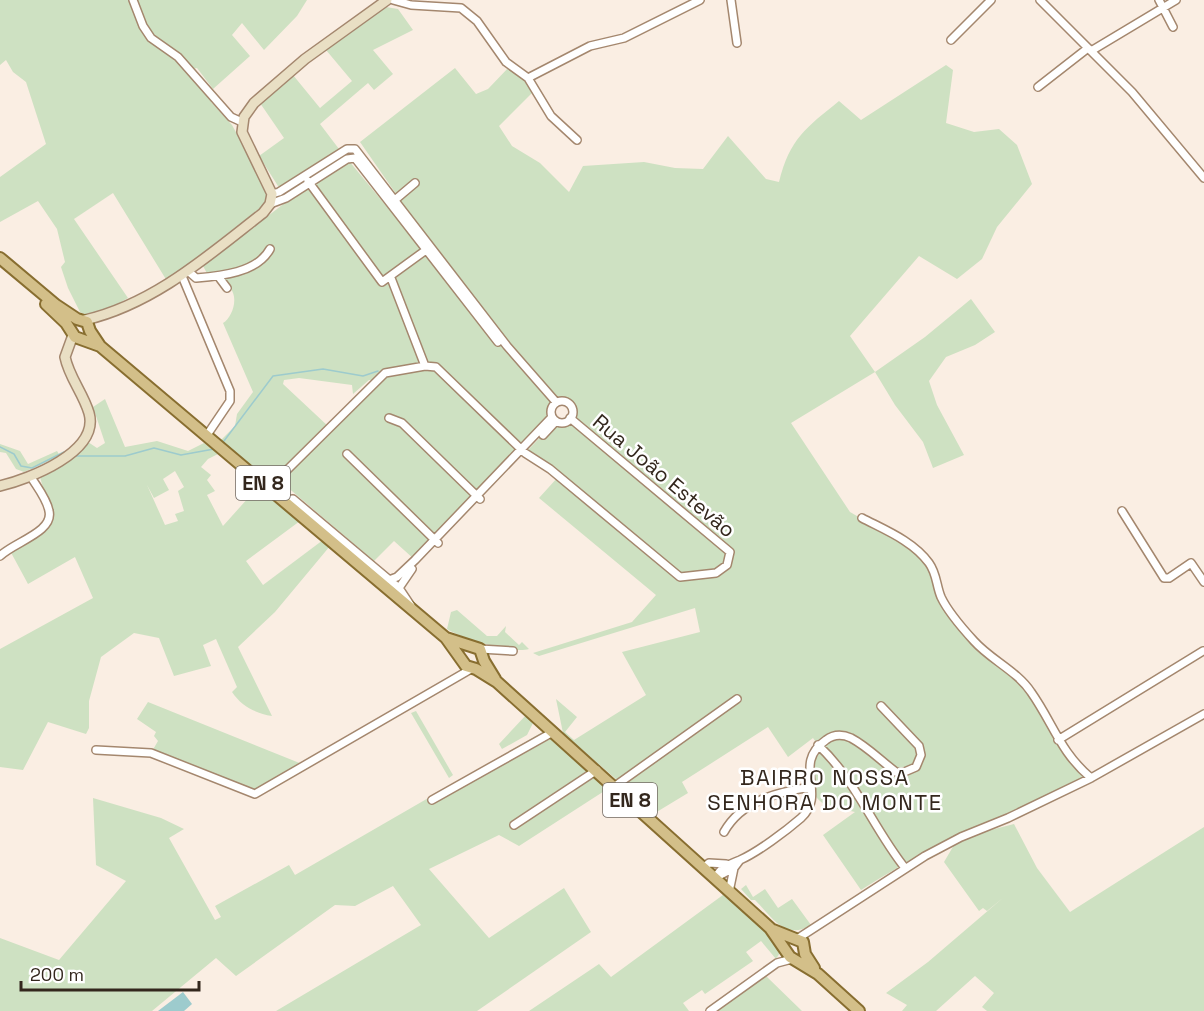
<svg xmlns="http://www.w3.org/2000/svg" width="1204" height="1011" viewBox="0 0 1204 1011" font-family="'Space Grotesk',sans-serif">
  <style>
    .green { fill: #cee1c2; fill-rule: evenodd }
    .water { fill: #9dcbcd }
    .lines { fill: none; stroke-linecap: round; stroke-linejoin: round }
    .stream { stroke: #9dcbcd; stroke-width: 1.5 }
    .street-casing { stroke: #a4876e; stroke-width: 10 }
    .secondary-casing { stroke: #a4876e; stroke-width: 12 }
    .primary-casing { stroke: #886e30; stroke-width: 14 }
    .street { stroke: #fff; stroke-width: 7 }
    .secondary { stroke: #e9dfc4; stroke-width: 9 }
    .primary { stroke: #d3bf89; stroke-width: 10 }
    .labels { text-anchor: middle; stroke-width: 5; stroke-linejoin: round; paint-order: stroke }
    .shield { fill: #fff; stroke: #706861; stroke-width: 1.5 }
    .shield-label { font-size: 20px; font-weight: bold; fill: #33271d }
    .street-label { font-size: 21px; fill: #33271d; stroke: #fff }
    .neighbourhood-label { font-size: 22px; letter-spacing: 1.5px; fill: #33271d; stroke: #fff }
  </style>
  <rect width="100%" height="100%" fill="#faeee3"/>
  <path class="green" d="M0 0H307L297 16 264 50 242 23 232 35 250 56 213 89 197 68 193 69 183 59 181 53H176L166 43 163 46 211 96V102L232 125 266 187 267 193 264 205 167 281 113 193 74 219 128 298C115 305 95 321 80 312L68 288 61 267 65 262 57 229 38 201 0 222V177L46 144 26 82 13 72 6 60 0 65Z
    M386 7 398 9 413 30 373 50 393 74 374 90 368 83 320 124 339 149 281 187 278 186 259 156 284 138 260 103 293 75 320 108 352 81 326 50Z
    M946 65 953 70 946 123 974 132 999 129 1017 145 1032 184 997 227 982 259 957 279 919 256 850 336 875 372 925 337 971 299 995 332 975 345 946 357 929 381 937 405 964 455 933 468 923 442 895 405 875 372 791 423 850 512 919 552 937 576 942 598 983 651 1026 686 1054 734 1091 778C1012 811 933 843 861 890L823 835 855 812C847 810 834 810 827 806 804 794 808 766 818 745L813 738 788 757 768 727 682 782 688 793 655 813 563 733 556 699 577 717 565 732 574 740 646 695 622 652 700 632 695 608 539 656 533 653 632 622 656 595 539 498 558 477 525 453 556 421 564 422 570 418 573 410 570 404 560 400 553 405 552 417 415 560 394 541 374 561 279 480H268L221 440 235 426 237 414 253 392 223 323C231 318 237 303 233 293 231 287 225 283 223 276L209 277 203 266 286 202 349 161 527 376 530 373 442 260 360 142 455 68 476 94 488 89 510 66 535 90 499 126 512 146 540 163 569 192 583 166 644 162 675 168 703 169 728 136 766 179 779 182C790 138 806 128 839 101L861 120ZM299 378 352 385 353 394 369 380 375 381 329 427 283 384 284 380Z
    M105 399 125 447 157 441 188 451 204 443 218 454 208 459 201 467 211 475 207 480 215 491 207 495 223 526 258 487 300 521 246 561 263 585 323 540 330 546 275 612 238 647 272 716C256 713 242 707 232 692L237 687 216 639 203 645 211 666 174 676 159 638 134 633 101 657 89 701V728L86 734 48 722 23 770 0 767V649L93 598 75 557 28 584 8 547 40 533 49 509 40 477 74 456 88 442 97 448 105 443 93 407ZM175 471 184 487 178 491 184 511 175 514 178 521 165 525 147 485 154 498 169 490 163 479Z
    M0 444 20 451 28 464 57 451 60 456 24 472 16 469 6 453 0 452Z
    M457 610 487 636H497L506 626 505 632 519 645 522 642 529 649C511 654 464 639 447 629L451 612Z
    M148 702 302 764 255 794 151 753 158 741 154 736 156 732 137 719Z
    M416 711 453 775 449 778 411 713Z
    M527 714 534 721 527 735 502 749 499 744Z
    M546 730 609 788 519 846 499 835 429 869 489 938 564 888 591 932 477 1011H276L421 925 393 886 355 906 335 905 236 976 216 958 152 1011H0V938L59 960 126 881 96 865 93 798 161 818 184 829 169 838 215 920 221 917 215 906 289 865 295 875Z
    M1014 824 1037 868 1070 912 1204 827V1011H987L982 1007 994 993 975 976 936 1011H902L907 1005 886 993 928 962 1004 897 987 911 983 908 979 911 944 862 954 845 979 833Z
    M746 885 753 897 765 889 778 908 792 899 811 925C785 941 772 917 755 900H751L741 889Z
    M727 892 760 922 781 951 776 959 761 941 746 952 753 961 705 994 702 990 683 1003 689 1011H529L599 964 611 977Z
    M766 976 802 1011H716Z"/>
  <path class="water" d="M183 992 192 1004 184 1011H158Z"/>
  <g class="lines">
    <path class="stream" d="M224 441 273 376 323 369 363 376 378 371
      M0 447 14 454 21 466 32 468 64 452
      M76 456H125L154 448 181 455 214 449"/>
    <g class="street-casing">
      <path id="street" d="M133 0 143 26 151 38 178 57 231 117 242 122
        M393 0 411 5 461 8 477 21 506 62 528 78 551 116 577 140
        M731 0 737 43
        M1040 0 1132 92 1204 178
        M1159 0 1173 27
        M951 40 991 0
        M1091 51 1176 0
        M528 78 590 46 624 38 700 0
        M1038 87 1088 48
        M308 181 382 282 426 250
        M272 194 279 192 347 149H355L507 346 556 402
        M396 199 415 183
        M270 204 286 198 347 159 355 158 498 342
        M188 271 196 278C220 276 257 273 270 249
        M182 276 230 391V401L207 435
        M218 276 227 288
        M391 278 425 366
        M551 412a11 11 0 1 1 22 0a11 11 0 1 1-22 0Z
        M389 418 402 423 480 499
        M543 435 556 421
        M347 454 438 543
        M271 489 287 470 385 373 425 366 436 367 525 453 550 469 680 577 716 573 727 565 730 552 570 418
        M284 500 293 499 399 588 411 606
        M1122 511 1164 578H1169L1191 563 1204 582
        M862 518C885 530 913 541 929 563 937 574 936 585 941 597 948 612 963 629 974 641 991 660 1017 671 1031 692 1053 723 1060 752 1091 778
        M0 556C14 542 54 532 49 511 47 499 37 487 31 477
        M389 580 397 577 415 560 552 417
        M399 588 412 569
        M480 649 513 651
        M1058 740 1203 651
        M818 745C856 780 873 828 905 868
        M96 750 151 753 255 794 471 669
        M615 786 737 699
        M432 800 553 732
        M514 825 597 770
        M724 832C742 800 778 792 811 787
        M704 867 709 863 726 864
        M715 878C722 866 728 865 740 860 758 852 786 831 801 818 828 794 791 764 826 740 834 734 842 734 851 738 868 747 881 761 896 772L902 773 916 767 921 755 919 746 881 706
        M715 878 734 868 740 860
        M729 892 734 868
        M797 939 925 856 961 837 1008 818 1091 778 1204 714
        M710 1011 777 963 792 959"/>
    </g>
    <g class="secondary-casing">
      <path id="secondary" d="M85 320C154 304 209 255 263 213L270 204 272 194 242 132 244 117 254 103 305 59 387 0
        M0 486C29 479 100 452 89 413 83 393 69 377 65 357L73 335"/>
    </g>
    <g class="primary-casing">
      <path id="primary" d="M0 258 56 305 77 319 87 322 90 331 100 346 446 638 466 666 476 669 497 682 770 928 790 957 818 974 859 1011
        M46 304 66 323 75 337 100 346
        M446 638 480 649 484 661 495 679
        M773 930 803 942 805 954 814 968"/>
    </g>
    <use href="#street" class="street"/>
    <use href="#secondary" class="secondary"/>
    <use href="#primary" class="primary"/>
  </g>
  <g class="labels">
    <g class="shield">
      <rect x="236" y="466" width="54" height="34" rx="4.5"/>
      <rect x="603" y="783" width="54" height="34" rx="4.5"/>
    </g>
    <g class="shield-label">
      <text x="263" y="490">EN 8</text>
      <text x="630" y="807">EN 8</text>
    </g>
    <g class="street-label">
      <text transform="translate(664 476) rotate(40)" y="7">Rua João Estevão</text>
    </g>
    <g class="neighbourhood-label">
      <text x="825" y="785">BAIRRO NOSSA<tspan x="825" dy="25">SENHORA DO MONTE</tspan></text>
    </g>
  </g>
  <path d="M21 981v9h178v-9" fill="none" stroke="#33271d" stroke-width="3"/>
  <text x="30" y="981" font-size="18" fill="#33271d" stroke="#ffffff" stroke-width="4.5" paint-order="stroke">200 m</text>
</svg>
